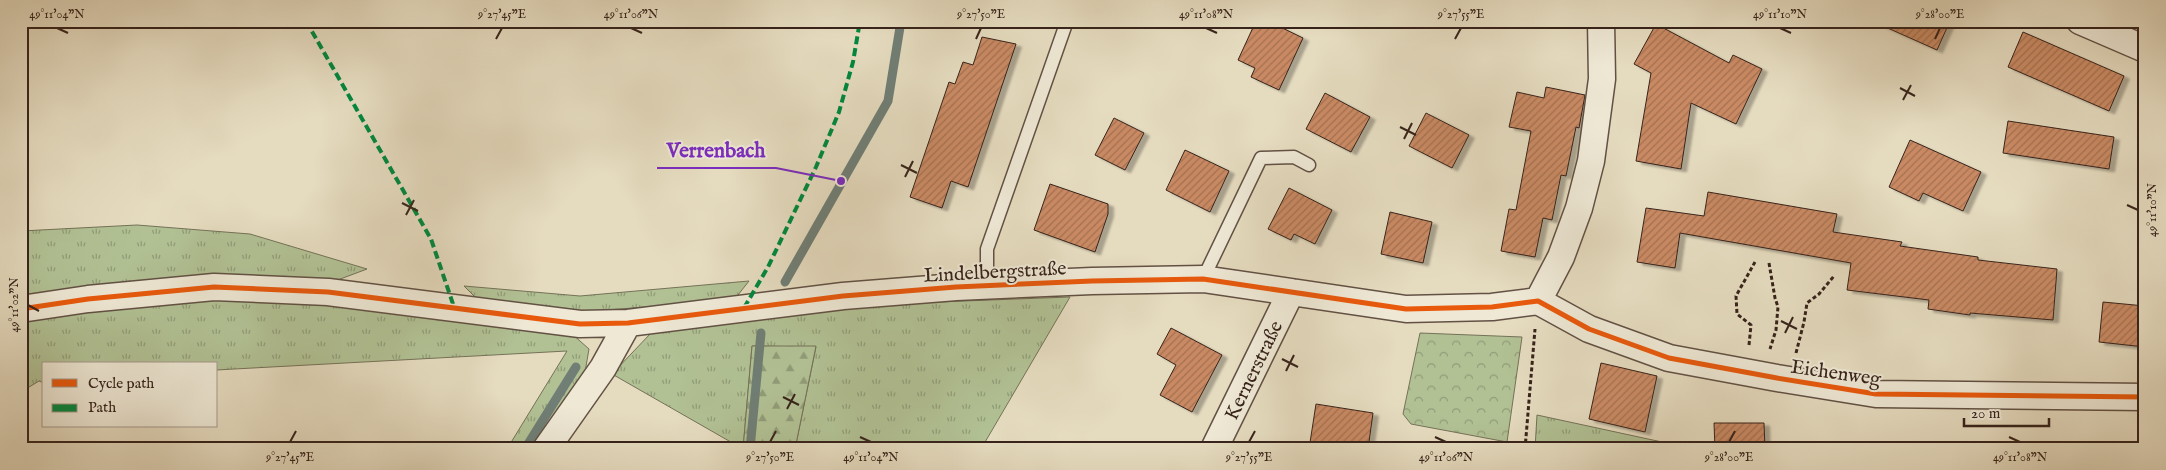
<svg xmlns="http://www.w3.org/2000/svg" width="2166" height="470" viewBox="0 0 2166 470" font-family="'IM FELL English',serif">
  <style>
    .grass { fill: url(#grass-tufts); stroke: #747258 }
    .forest { fill: url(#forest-firs); stroke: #747258 }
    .park { fill: url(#park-crowns); stroke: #747258 }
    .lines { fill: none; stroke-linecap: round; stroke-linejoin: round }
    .stream { stroke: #707e75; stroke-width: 9 }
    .building { fill: url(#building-hatch); stroke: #37231b; filter: url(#shadow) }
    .lane-casing { stroke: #625144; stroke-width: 15 }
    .street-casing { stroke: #625144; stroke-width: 29 }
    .path { stroke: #37231b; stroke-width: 3; stroke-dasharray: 4 2.5; stroke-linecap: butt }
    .lane { stroke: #eee8d5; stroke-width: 12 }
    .street { stroke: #eee8d5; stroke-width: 26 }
    .quiet { stroke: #00873e; stroke-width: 4; stroke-dasharray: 8 4; stroke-linecap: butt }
    .cycleway-casing { stroke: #eee8d5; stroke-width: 8 }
    .cycleway { stroke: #e8590c; stroke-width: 5 }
    .ticks { fill: none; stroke: #37231b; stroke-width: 2 }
    .labels { text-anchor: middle; stroke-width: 4; stroke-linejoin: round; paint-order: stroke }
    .street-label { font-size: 20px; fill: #37231b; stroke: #eee8d5 }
    .leader { fill: none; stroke: #7b2cbf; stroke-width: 2 }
    .callout-dot { fill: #7b2cbf; stroke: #eee8d5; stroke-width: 2 }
    .callout-label { font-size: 21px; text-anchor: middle; font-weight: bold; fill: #7b2cbf; stroke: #eee8d5; stroke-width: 4; stroke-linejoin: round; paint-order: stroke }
    .neatline { fill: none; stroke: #37231b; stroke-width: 2 }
    .ticks-label { font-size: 12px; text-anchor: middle; fill: #37231b }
  </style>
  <defs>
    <pattern id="grass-tufts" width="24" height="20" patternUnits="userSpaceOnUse" patternTransform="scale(1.25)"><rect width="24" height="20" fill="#b1c194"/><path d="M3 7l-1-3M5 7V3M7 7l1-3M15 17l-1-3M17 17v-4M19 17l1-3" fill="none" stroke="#919c78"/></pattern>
    <pattern id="forest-firs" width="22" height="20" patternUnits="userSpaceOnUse" patternTransform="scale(1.25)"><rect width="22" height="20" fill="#b1c194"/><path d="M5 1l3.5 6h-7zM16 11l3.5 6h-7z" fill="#919c78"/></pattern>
    <pattern id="park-crowns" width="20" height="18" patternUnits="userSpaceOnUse" patternTransform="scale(1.25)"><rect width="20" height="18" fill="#b1c194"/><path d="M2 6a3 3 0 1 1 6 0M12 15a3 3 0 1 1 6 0" fill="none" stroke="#919c78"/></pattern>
    <pattern id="building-hatch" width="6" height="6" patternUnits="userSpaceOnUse" patternTransform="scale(1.25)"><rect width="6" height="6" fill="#c98a63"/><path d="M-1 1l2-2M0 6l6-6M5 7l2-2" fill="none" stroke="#a47051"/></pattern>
    <filter id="shadow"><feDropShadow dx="5.5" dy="3" stdDeviation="1" flood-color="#0004"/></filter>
  </defs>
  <rect width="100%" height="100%" fill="#e5dbbf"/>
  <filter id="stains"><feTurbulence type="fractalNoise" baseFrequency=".004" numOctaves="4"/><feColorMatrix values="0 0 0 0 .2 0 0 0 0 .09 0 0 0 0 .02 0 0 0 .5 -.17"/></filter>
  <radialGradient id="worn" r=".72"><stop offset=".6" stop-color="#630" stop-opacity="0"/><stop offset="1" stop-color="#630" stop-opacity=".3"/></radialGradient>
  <path class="grass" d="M137 225 250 234 367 269 335 281 21 299V231Z
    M749 281 734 300 581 312 477 299 464 286 580 296Z
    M1070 297 981 449H795L816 347 752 346 743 449 612 374 651 333 831 306Z
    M214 298 325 299 571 333 589 349 585 372 535 449H507L567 351 216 370V364H44V383L39 381 21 392V318Z
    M1537 415 1662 442V449H1535Z"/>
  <path class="forest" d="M752 346H816L795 449H743Z"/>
  <path class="park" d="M1420 333 1522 337 1507 442 1411 424 1403 414Z"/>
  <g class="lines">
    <path class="stream" d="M785 282 888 101 901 21
      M525 449 576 367
      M750 449 761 333"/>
  </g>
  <path class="building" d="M1256 21H1268L1303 38 1279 90 1251 77 1255 68 1238 60Z
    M1872 21H1950L1937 50Z
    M1656 24 1729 63 1733 55 1762 69 1736 124 1691 103 1681 169 1636 161 1651 73 1634 64Z
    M2023 32 2124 76 2109 111 2008 67Z
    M982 37 1016 44 968 187 951 181 942 208 910 197 949 82 955 84 963 62 973 65Z
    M1546 87 1585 95 1579 128 1576 127 1566 176 1561 175 1552 220 1543 218 1535 257 1501 251 1509 209 1516 210 1531 131 1509 127 1517 92 1544 98Z
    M1325 93 1370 117 1351 152 1306 129Z
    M1426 113 1469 135 1452 168 1409 146Z
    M1114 118 1144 133 1125 170 1095 155Z
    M2008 121 2114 137 2109 169 2003 153Z
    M1910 140 1981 172 1963 211 1923 193 1919 201 1889 187Z
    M1185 150 1229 171 1210 212 1166 190Z
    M1050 184 1108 204V214L1095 252 1034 230Z
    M1289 188 1332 210 1315 244 1294 234 1291 240 1268 229Z
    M1708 192 1837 214 1833 232 1902 242 1900 246 1978 257V260L2057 269 2053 320 1970 313V315L1928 309 1929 300 1847 290 1851 263 1680 233 1675 268 1637 262 1646 208 1704 216Z
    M1390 212 1432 222 1423 263 1381 254Z
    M2103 302 2145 306V347L2099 342Z
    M1171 328 1222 355 1192 412 1160 395 1176 365 1157 354Z
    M1601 363 1657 376 1645 432 1589 419Z
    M1316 404 1373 413 1368 449H1309Z
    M1714 423H1764L1765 449H1715Z"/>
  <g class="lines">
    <g class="lane-casing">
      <path id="lane" d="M1203 279 1261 158 1294 157 1309 165
        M987 285V249L1067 21"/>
    </g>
    <g class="street-casing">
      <path id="street" d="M2080 21 2145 49
        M1538 301 1589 329 1669 358 1777 378 1876 394 2145 397
        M1538 301 1561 257 1579 208 1591 161 1602 79 1601 21
        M21 309 88 299 214 287 328 292 580 324 628 323 843 296 956 287 1092 281 1203 279 1406 309 1492 307 1538 301
        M546 449 603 368 628 323
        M1214 449 1291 292"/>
    </g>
    <path class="path" d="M1769 263 1775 298 1778 307 1776 330 1770 349
      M1749 345 1751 325 1737 314 1736 296 1755 262
      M1796 353 1804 322 1807 303 1819 294 1834 276
      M1525 449 1535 329"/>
    <use href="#lane" class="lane"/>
    <use href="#street" class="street"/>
    <path class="quiet" d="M306 21 431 239 454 307
      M744 308 768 267 816 167 839 112 853 62 860 21"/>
    <g class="cycleway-casing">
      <path id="cycleway" d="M21 309 88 299 214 287 328 292 580 324 628 323 843 296 956 287 1092 281 1203 279 1406 309 1492 307 1538 301 1589 329 1669 358 1777 378 1876 394 2145 397"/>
    </g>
    <use href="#cycleway" class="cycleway"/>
  </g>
  <path class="ticks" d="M57 28 68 33M631 28 642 33M1206 28 1217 33M1780 28 1791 33M496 39 502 28M976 39 981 28M1455 39 1461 28M1935 39 1940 28M1900 88 1915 96M1903 100 1911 85M1400 127 1416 135M1404 139 1412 123M901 165 917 173M905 177 913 161M402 203 418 211M2127 205 2138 210M406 215 414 200M28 305 39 311M1781 321 1797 329M1785 333 1793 317M1282 359 1298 367M1286 371 1294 355M783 397 799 405M787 409 795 394M860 437 871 442M1435 437 1446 442M2009 437 2020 442M290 442 296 431M770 442 776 431M1249 442 1255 431M1729 442 1735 431"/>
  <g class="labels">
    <g class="street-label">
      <text transform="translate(995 271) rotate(-3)" y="7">Lindelbergstraße</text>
      <text transform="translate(1253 370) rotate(-64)" y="7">Kernerstraße</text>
      <text transform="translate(1836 372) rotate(8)" y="7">Eichenweg</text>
    </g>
  </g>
  <path class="leader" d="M841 181L776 168H657"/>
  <circle class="callout-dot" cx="841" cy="181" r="5"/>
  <g class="callout-label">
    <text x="716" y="157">Verrenbach</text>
  </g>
  <rect width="2166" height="470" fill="none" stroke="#e5dbbf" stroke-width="55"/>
  <rect x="42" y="362" width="175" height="65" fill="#eee8d5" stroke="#a5998b"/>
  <rect x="52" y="379" width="25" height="8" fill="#e8590c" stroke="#a5998b"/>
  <text x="88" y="388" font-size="15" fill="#37231b">Cycle path</text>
  <rect x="52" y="404" width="25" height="8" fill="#00873e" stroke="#a5998b"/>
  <text x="88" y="412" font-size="15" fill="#37231b">Path</text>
  <path d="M1964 418v8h85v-8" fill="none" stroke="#37231b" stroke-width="2.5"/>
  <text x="1971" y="418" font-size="15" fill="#37231b" stroke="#eee8d5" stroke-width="4" paint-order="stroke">20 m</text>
  <rect x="28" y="28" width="2110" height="414" class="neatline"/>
  <g class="ticks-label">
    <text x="57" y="18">49°11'04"N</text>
    <text x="502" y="18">9°27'45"E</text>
    <text x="631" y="18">49°11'06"N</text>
    <text x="981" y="18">9°27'50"E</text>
    <text x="1206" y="18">49°11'08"N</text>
    <text x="1461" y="18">9°27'55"E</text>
    <text x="1780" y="18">49°11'10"N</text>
    <text x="1940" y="18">9°28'00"E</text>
    <text transform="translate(2152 210) rotate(-90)" y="4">49°11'10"N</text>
    <text transform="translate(14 305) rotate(-90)" y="4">49°11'02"N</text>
    <text x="290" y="461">9°27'45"E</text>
    <text x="770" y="461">9°27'50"E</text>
    <text x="871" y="461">49°11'04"N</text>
    <text x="1249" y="461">9°27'55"E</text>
    <text x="1446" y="461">49°11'06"N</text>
    <text x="1729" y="461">9°28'00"E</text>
    <text x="2020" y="461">49°11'08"N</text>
  </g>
  <rect width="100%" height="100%" filter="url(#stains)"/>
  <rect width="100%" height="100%" fill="url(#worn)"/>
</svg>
